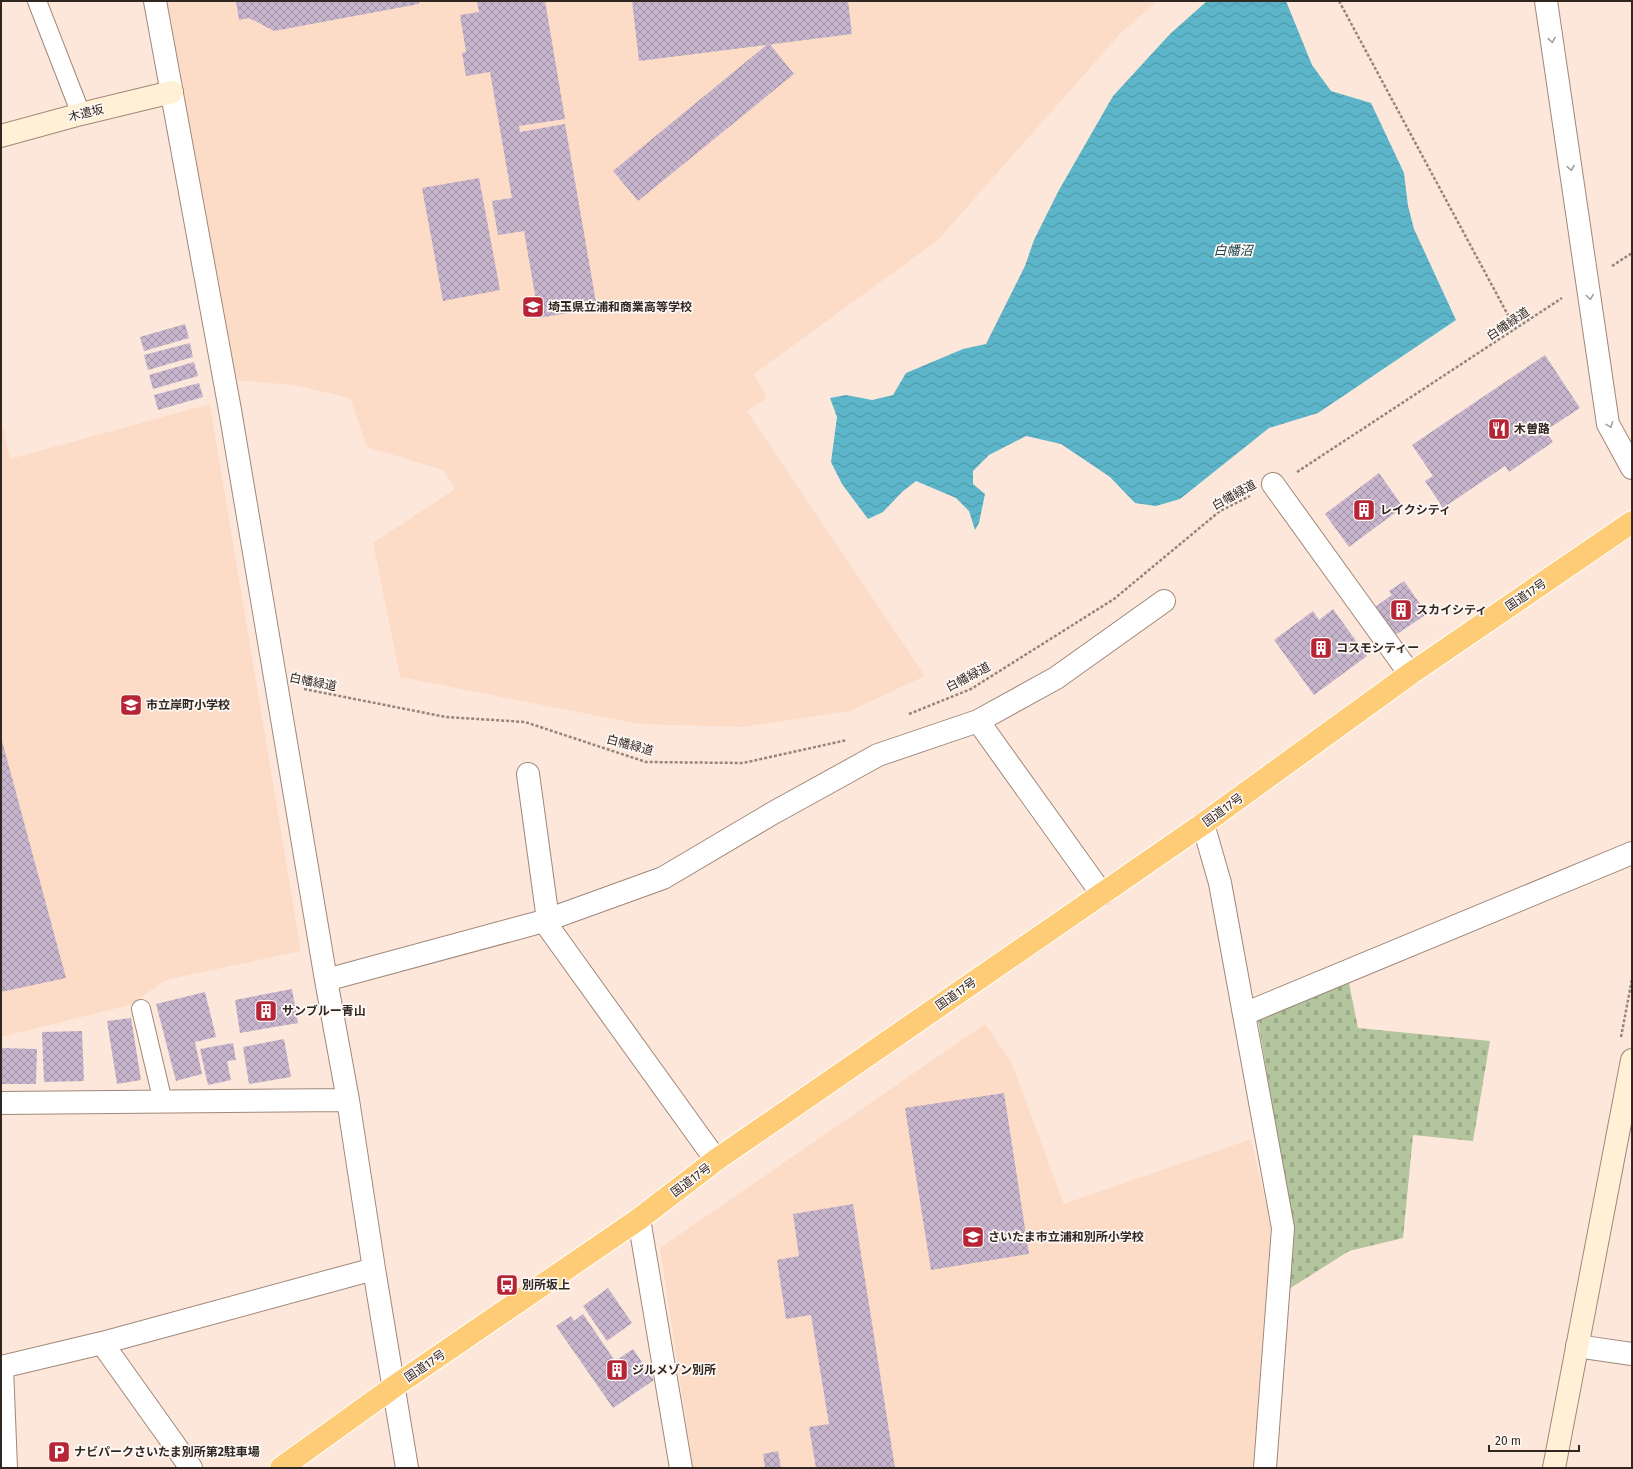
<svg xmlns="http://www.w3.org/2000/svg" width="1633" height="1469" viewBox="0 0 1633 1469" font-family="'Fira Sans','Noto Sans JP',sans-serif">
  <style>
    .built { fill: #fddcc7 }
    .cemetery { fill: url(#cemetery-stones) }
    .water { fill: url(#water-waves) }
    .building { fill: url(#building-cross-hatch) }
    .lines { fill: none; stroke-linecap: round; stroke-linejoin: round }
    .lane-casing { stroke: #a08879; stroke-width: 20 }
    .street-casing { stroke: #a08879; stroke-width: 24 }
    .secondary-casing { stroke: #a08879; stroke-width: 24 }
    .highway-casing { stroke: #fff; stroke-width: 24 }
    .path { stroke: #95857c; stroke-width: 2.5; stroke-dasharray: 3 2; stroke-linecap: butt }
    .lane { stroke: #fff; stroke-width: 18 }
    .street { stroke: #fff; stroke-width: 22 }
    .secondary { stroke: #fff0d6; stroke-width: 22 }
    .highway { stroke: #fecc76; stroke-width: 22 }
    .oneway { stroke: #a29e9b }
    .labels { text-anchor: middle; stroke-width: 3.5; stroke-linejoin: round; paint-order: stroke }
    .street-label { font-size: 12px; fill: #312721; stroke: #fef8f5 }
    .poi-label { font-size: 12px; font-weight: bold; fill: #312721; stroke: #fef8f5; text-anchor: start }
    .water-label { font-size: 13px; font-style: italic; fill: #18424b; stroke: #fef8f5 }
  </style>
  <defs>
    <pattern id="cemetery-stones" width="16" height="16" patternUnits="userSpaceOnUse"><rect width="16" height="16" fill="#b3c59d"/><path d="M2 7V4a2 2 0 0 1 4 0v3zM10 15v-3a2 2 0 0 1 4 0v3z" fill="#9aa987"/></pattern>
    <pattern id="water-waves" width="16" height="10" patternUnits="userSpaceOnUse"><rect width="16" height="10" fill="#5cb5c9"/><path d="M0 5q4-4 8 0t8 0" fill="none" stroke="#4d93a3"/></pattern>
    <pattern id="building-cross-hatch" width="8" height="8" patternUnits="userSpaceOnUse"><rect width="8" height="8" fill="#c6b5cc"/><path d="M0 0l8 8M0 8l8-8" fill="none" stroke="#a193a5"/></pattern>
  </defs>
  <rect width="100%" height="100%" fill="#fde7db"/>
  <path class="built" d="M164 1H1157L1120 34 938 240 754 374 767 398 747 411 925 676 850 711 741 727 639 724 400 677 373 543 455 489 443 470 367 447 350 398 294 385 232 380Z
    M210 404 301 951 166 980 130 1005 1 1037V427L3 426 10 459Z
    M985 1024 1011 1061 1064 1204 1251 1139 1271 1226 1254 1468H693L660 1248Z"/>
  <path class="cemetery" d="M1349 983 1358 1028 1490 1041 1473 1141 1413 1135 1403 1238 1349 1251 1289 1289 1294 1238 1258 1020Z"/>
  <path class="water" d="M1207 1H1286L1312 65 1331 91 1371 103 1404 173 1408 206 1414 229 1456 320 1318 413 1269 428 1180 499 1156 506 1135 503 1110 477 1061 444 1026 436 989 455 973 471V484L985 494 979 523 975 530 969 511 956 498 916 481 902 492 883 512 868 519 842 484 831 462 837 417 830 398 846 395 872 400 893 395 906 373 963 349 986 344 1025 266 1034 240 1059 190 1113 96 1170 34Z"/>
  <path class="building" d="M236 1H419V4L274 31 249 18 239 20Z
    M477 1H545L565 119 519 126 520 132 565 124 597 308 539 318 524 231 498 235 492 201 512 198 490 72 466 76 462 53 466 52 460 15 479 12Z
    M632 1H848L852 34 639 61Z
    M769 43 794 74 638 201 613 171Z
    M479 178 500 290 443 301 422 188Z
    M185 324 189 338 144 351 140 337Z
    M190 343 193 357 148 370 144 355Z
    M1545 355 1580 408 1545 431 1553 442 1509 472 1505 466 1443 508 1425 481 1433 476 1412 445Z
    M194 362 198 376 153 389 149 375Z
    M199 383 203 397 158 410 154 395Z
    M1379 473 1403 507 1349 547 1325 514Z
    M1404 581 1427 614 1394 636 1375 607 1392 595 1389 591Z
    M1333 609 1367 656 1314 695 1274 640 1313 611 1319 620Z
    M1 737 66 978 1 992Z
    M292 989 298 1023 240 1033 235 1000Z
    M205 992 216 1037 195 1042 202 1074 176 1081 156 1004Z
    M131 1018 141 1080 117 1084 107 1021Z
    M82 1031 84 1081 44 1082 42 1032Z
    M284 1039 291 1077 249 1084 243 1047Z
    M233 1043 236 1060 227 1061 231 1080 208 1085 200 1049Z
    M1 1048 37 1049 36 1084H1Z
    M1004 1093 1029 1254 931 1270 905 1108Z
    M853 1204 895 1468H816L809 1427 829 1424 811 1315 786 1319 777 1260 799 1256 793 1214Z
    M608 1288 632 1323 607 1341 583 1306Z
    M583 1314 615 1361 633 1349 654 1380 613 1408 556 1326 571 1316 574 1321Z
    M778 1451 781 1468H765L763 1454Z"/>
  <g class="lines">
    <g class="lane-casing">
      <path id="lane" d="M37 1 81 114
        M141 1009 163 1102"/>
    </g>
    <g class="street-casing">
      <path id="street" d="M155 1 230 410 326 980 348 1100 374 1269 407 1468
        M1546 1 1608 424 1632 468
        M1273 484 1410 674
        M978 721 1102 894
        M528 774 548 920
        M1203 824 1220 883 1283 1228 1265 1468
        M544 921 716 1160
        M326 980 544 921 663 878 773 813 878 755 978 721 1056 678 1164 601
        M1244 1014 1632 853
        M1 1103 348 1100
        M639 1219 681 1468
        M102 1343 191 1468
        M1577 1346 1632 1354
        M1 1367 102 1343 374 1269
        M2 1367 6 1468"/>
    </g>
    <g class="secondary-casing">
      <path id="secondary" d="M1 136 81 114 172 92
        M1554 1468 1632 1060"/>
    </g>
    <g class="highway-casing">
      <path id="highway" d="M281 1468 395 1386 639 1219 716 1160 1203 824 1410 674 1632 522"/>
    </g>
    <path class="path" d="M1339 1 1516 330
      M1612 266 1632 253
      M1297 472 1562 298
      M304 689 446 717 525 722 646 762 743 763 847 740
      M909 714 971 689 1114 599 1220 511 1250 496
      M1621 1037 1632 979"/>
    <use href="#lane" class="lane"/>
    <use href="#street" class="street"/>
    <use href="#secondary" class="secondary"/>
    <use href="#highway" class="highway"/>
  </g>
  <defs><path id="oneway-chevron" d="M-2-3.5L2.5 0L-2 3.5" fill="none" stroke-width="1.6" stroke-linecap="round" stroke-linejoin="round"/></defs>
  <g class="oneway">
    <use href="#oneway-chevron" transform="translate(1552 40) rotate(81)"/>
    <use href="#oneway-chevron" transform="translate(1571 168) rotate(81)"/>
    <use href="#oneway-chevron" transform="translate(1590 297) rotate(82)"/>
    <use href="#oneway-chevron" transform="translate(1610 425) rotate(69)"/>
  </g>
  <defs>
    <g id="school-square" transform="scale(1.15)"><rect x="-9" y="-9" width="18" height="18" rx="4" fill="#b62535" stroke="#fef8f5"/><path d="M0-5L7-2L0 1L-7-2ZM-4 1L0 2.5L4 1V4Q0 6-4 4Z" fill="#fff"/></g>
    <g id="restaurant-square" transform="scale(1.15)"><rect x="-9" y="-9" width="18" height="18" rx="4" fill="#b62535" stroke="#fef8f5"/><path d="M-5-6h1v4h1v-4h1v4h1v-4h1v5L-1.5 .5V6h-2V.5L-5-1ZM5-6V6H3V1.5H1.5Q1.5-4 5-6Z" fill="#fff"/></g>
    <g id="building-square" transform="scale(1.15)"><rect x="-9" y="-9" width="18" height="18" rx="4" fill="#b62535" stroke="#fef8f5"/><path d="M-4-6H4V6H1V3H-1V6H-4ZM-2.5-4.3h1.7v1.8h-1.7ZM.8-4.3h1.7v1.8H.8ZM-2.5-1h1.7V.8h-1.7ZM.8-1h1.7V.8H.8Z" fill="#fff"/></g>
    <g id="bus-square" transform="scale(1.15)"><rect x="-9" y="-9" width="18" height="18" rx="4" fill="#b62535" stroke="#fef8f5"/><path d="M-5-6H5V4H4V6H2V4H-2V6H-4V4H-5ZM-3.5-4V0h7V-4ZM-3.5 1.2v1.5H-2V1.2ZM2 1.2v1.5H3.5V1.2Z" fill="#fff"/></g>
    <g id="parking-square" transform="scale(1.15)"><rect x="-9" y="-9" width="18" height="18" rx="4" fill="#b62535" stroke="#fef8f5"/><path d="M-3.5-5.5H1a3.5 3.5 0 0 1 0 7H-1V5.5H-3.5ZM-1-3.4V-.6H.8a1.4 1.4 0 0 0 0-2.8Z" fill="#fff"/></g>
  </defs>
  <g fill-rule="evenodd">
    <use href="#school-square" x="533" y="307"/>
    <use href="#restaurant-square" x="1499" y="429"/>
    <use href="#building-square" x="1364" y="510"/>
    <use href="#building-square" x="1401" y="610"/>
    <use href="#building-square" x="1321" y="648"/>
    <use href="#school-square" x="131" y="705"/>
    <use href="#building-square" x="266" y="1011"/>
    <use href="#school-square" x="973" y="1237"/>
    <use href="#bus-square" x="507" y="1285"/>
    <use href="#building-square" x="617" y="1370"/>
    <use href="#parking-square" x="59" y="1452"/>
  </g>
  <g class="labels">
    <g class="street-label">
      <text transform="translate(86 113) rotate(-14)" y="4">木遣坂</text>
      <text transform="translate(1508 324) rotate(-34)" y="4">白幡緑道</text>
      <text transform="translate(1234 495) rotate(-29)" y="4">白幡緑道</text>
      <text transform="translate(1526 595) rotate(-34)" y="4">国道17号</text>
      <text transform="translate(968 677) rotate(-28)" y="4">白幡緑道</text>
      <text transform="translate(313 682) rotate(11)" y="4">白幡緑道</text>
      <text transform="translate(630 745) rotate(15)" y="4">白幡緑道</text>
      <text transform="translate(1223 810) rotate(-36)" y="4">国道17号</text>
      <text transform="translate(956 994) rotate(-35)" y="4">国道17号</text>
      <text transform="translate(691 1180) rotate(-37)" y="4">国道17号</text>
      <text transform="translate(425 1366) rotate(-34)" y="4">国道17号</text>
    </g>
    <g class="poi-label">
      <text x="548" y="311">埼玉県立浦和商業高等学校</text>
      <text x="1514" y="433">木曽路</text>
      <text x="1380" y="514">レイクシティ</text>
      <text x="1416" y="614">スカイシティ</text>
      <text x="1336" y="652">コスモシティー</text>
      <text x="146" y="709">市立岸町小学校</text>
      <text x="282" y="1015">サンブルー青山</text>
      <text x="988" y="1241">さいたま市立浦和別所小学校</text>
      <text x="522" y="1289">別所坂上</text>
      <text x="632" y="1374">ジルメゾン別所</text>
      <text x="74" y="1456">ナビパークさいたま別所第2駐車場</text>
    </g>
    <g class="water-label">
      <text x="1233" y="255">白幡沼</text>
    </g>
  </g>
  <rect width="1633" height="1469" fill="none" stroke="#312721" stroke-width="4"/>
  <path d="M1489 1445v6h90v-6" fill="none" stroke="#312721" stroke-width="2"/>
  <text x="1495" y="1445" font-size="12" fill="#312721" stroke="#fef8f5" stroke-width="3" paint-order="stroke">20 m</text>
</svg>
